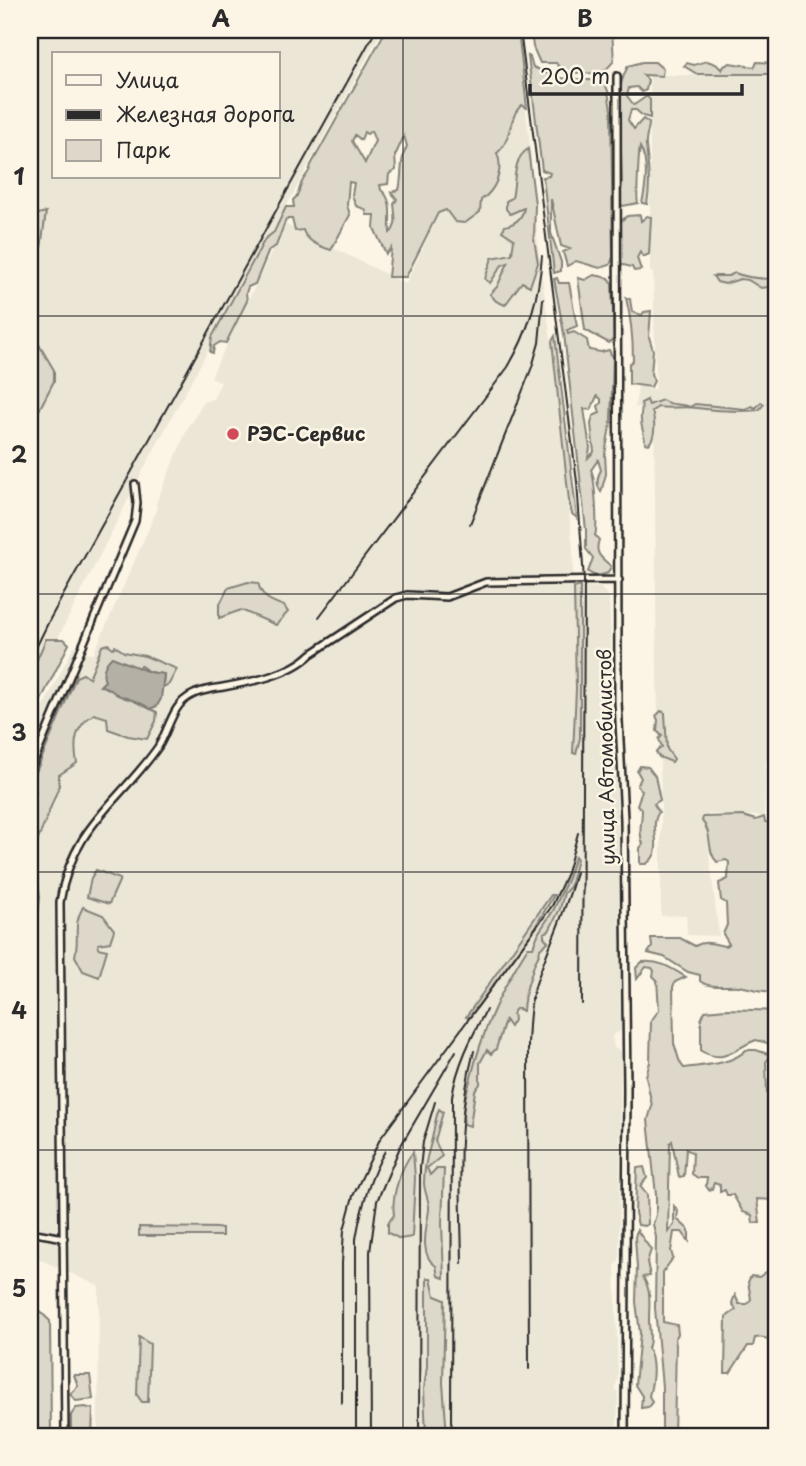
<svg xmlns="http://www.w3.org/2000/svg" width="806" height="1466" viewBox="0 0 806 1466" font-family="'Playpen Sans',sans-serif">
  <style>
    .built { fill: #ece6d7; fill-rule: evenodd }
    .green { fill: #ded8ca; stroke: #84827a; stroke-width: 2; fill-rule: evenodd }
    .water { fill: #b4b0a5; stroke: #7d7b74; stroke-width: 2 }
    .lines { fill: none; stroke-linecap: round; stroke-linejoin: round }
    .minor-casing { stroke: #2b2b2b; stroke-width: 10 }
    .minor { stroke: #fcf5e5; stroke-width: 5 }
    .rail { stroke: #2b2b2b; stroke-width: 2 }
    .grid { fill: none; stroke: #2b2b2b; stroke-width: 2; stroke-opacity: 0.55 }
    .poi-dot { fill: #d1495b; stroke: #fcf5e5; stroke-width: 2.5 }
    .labels { text-anchor: middle; stroke-width: 5; stroke-linejoin: round; paint-order: stroke }
    .poi-label { font-size: 19px; font-weight: bold; fill: #2b2b2b; stroke: #fcf5e5; text-anchor: start }
    .street-label { font-size: 19px; fill: #2b2b2b; stroke: #fcf5e5 }
    .neatline { fill: none; stroke: #2b2b2b; stroke-width: 2.5 }
    .grid-label { font-size: 23px; text-anchor: middle; font-weight: bold; fill: #2b2b2b }
  </style>
  <rect width="100%" height="100%" fill="#fcf5e5"/>
  <filter id="ink" filterUnits="userSpaceOnUse"><feTurbulence type="fractalNoise" baseFrequency=".0143" numOctaves="2"/><feDisplacementMap in="SourceGraphic" scale="14" xChannelSelector="R" yChannelSelector="G"/><feConvolveMatrix kernelMatrix="1 2 1 2 8 2 1 2 1" color-interpolation-filters="sRGB"/></filter>
  <g filter="url(#ink)">
    <path class="built" d="M30 30H382L142 472 59 636 30 708ZM54 54H278V177H54Z
      M519 54 529 137 539 257 551 340 573 549V587H600L609 597 612 669V744L615 745 619 858 621 1031 612 1035 614 1048 621 1051 619 1260 615 1265 618 1377 615 1389 618 1392 617 1436H98L99 1286 30 1255V733L74 646 93 655 157 510 156 503 190 423H192L203 402 213 399 221 382 211 377 285 224 406 284 440 211 459 163Z
      M650 75H776V760H766L764 816 708 814 706 827 719 936 687 935 686 915 661 916V797L657 680 654 409 635 407 638 386 655 389 656 381 653 272H650Z"/>
    <path class="green" d="M386 30H518L527 108 522 105C508 116 512 142 497 153 504 170 496 190 481 200L480 212 465 223 455 222 446 210 438 213 406 277H388L391 248 386 254 374 228 375 215H367L365 209 356 206 352 195 354 183 349 182 347 205 350 215 331 250C321 247 306 241 303 230L295 231 292 219H286L276 246 269 250 255 284 248 287 246 293 247 301 226 343 220 342 214 346 213 353 210 352 212 337 265 239 274 232 286 207H294L293 200C301 194 298 187 303 180 307 173 310 173 311 165ZM371 131 375 141 365 163 352 141 355 135 361 140 364 132 367 134ZM404 136 407 146C399 162 403 174 399 190L391 192 397 199 394 204C395 214 398 226 390 233 389 219 394 199 381 190L380 185 388 184 389 174 396 170 395 156Z
      M531 30H612L614 61 602 74 563 72 556 63H540L533 47Z
      M528 56 530 57 533 67 558 78 604 81 608 91 611 110 613 257 610 265 600 268 576 261 567 266 563 252 570 249 561 246 551 199V233L561 262V271L554 273 543 177 549 176 550 173 542 170Z
      M707 61 716 64 722 70 724 66 730 63 754 67 757 62 776 63V74H697L684 66 687 63 694 65Z
      M642 62H655L663 69 662 76 643 75 648 80 646 90 642 92 637 87 629 88 627 96 634 105 647 96 650 100V118L643 116 636 110H631L628 120 634 129 643 119 649 123C649 130 645 139 646 146 648 166 651 184 647 204L642 203C646 186 649 163 640 147 639 151 636 199 638 203L623 206 618 201 622 186 620 116C622 107 619 102 620 93 620 84 624 74 628 66Z
      M528 149 535 204 534 239 538 263 530 286 522 282 505 305 496 301 490 294 497 287 508 263 502 265 490 283 485 279 492 258 512 254 514 239 502 231 505 226C515 224 522 219 524 208L510 214 506 209V201L512 198C516 182 512 159 528 149Z
      M46 212 41 248 31 252V214L34 215Z
      M640 215 641 221 647 216 651 217 649 254 643 257 640 252 637 258 641 270 634 271 632 267 619 264 620 222 627 216Z
      M735 273C746 278 763 279 776 279V286L761 288 748 280 740 279 725 284 717 282 713 276H728Z
      M594 275 609 278 612 284 614 339 609 343 585 330 578 278 585 280Z
      M557 278 559 283H569L577 326 567 330 568 334 574 332 587 340 589 350 601 352 609 350 613 359 611 421 605 454 606 474 601 492C596 485 597 477 601 470L598 460 591 470C595 476 598 529 595 535L599 540C594 553 601 558 611 566L608 573C600 576 595 577 588 572L593 558 586 549V530L564 334 554 279ZM597 396 601 399V403L598 406 600 413 593 416 591 424 594 452 588 458 590 448 584 409 591 410Z
      M626 298 630 299 632 312 642 315 644 312 651 311 649 337 653 350 651 374 654 381 651 387 629 384V364L633 360C633 339 631 318 626 298Z
      M555 336 577 518 572 514 569 501 552 341Z
      M38 343 54 370V381L39 410 32 414Z
      M647 400 649 405 662 400C671 406 680 403 690 407L695 404 745 409 752 406 756 408 761 402 764 404 759 410C738 412 717 411 697 408 683 406 671 409 658 407L652 411C655 421 656 436 649 444L645 443C645 434 641 429 641 420 640 413 643 410 641 403Z
      M248 582 258 583C262 598 270 601 284 606L288 612 276 625 241 610 219 618V606L228 588Z
      M580 586V738L576 754 573 753 576 689 574 588Z
      M46 639H64L69 644 30 722V675Z
      M108 644 113 648 115 646 124 652 145 656 177 669 169 684 163 687 164 674 149 672 141 666 105 681 101 685 157 712 156 721 147 739 128 736 108 729 107 718 94 714C75 726 73 742 77 763L59 775V786L36 845V866L40 897 30 989V806L36 791 30 786 76 677 83 674 89 678 102 646Z
      M661 711 665 713 667 749 674 759 672 762 659 757 656 752 662 747 659 739 662 736 657 731 658 720 656 716Z
      M640 766 648 767 655 776 660 800 654 804 659 812C647 828 667 851 646 864H640V848L643 844C638 832 642 822 642 809L637 805 642 790 637 786 641 778 637 771Z
      M776 805V983L771 984 776 986V1005L773 1003 772 992C760 991 750 988 739 986 727 985 710 989 700 981V975L688 972 664 957 648 953 652 947 651 938H680L695 946C706 940 713 944 725 946L729 944 723 934 727 925 726 903 721 900 719 883 728 879 729 862 726 860 717 862C706 851 713 833 702 821L703 817 743 816 756 820 764 817 765 822 771 823 775 819 771 814V808Z
      M575 856 577 859 570 887 564 893 560 909 549 931 544 933V937L548 942 540 949C540 957 536 958 534 965 530 979 523 995 523 1011L517 1008 513 1012 514 1020 510 1027 505 1020 496 1049 491 1054 487 1050 480 1063V1084L475 1091 470 1126 464 1124C461 1110 466 1095 470 1081 483 1029 499 993 528 947H533L539 932 553 911 568 878Z
      M96 870 120 879 109 904 87 897 91 878Z
      M551 895H554L531 934 469 1018 466 1017Z
      M83 907 103 915 114 930 110 942 98 944V948L107 950 99 977 83 971 75 956C80 935 72 926 83 907Z
      M642 962C660 960 671 968 686 977L675 982 673 987 674 1044C678 1052 677 1061 684 1068 704 1065 731 1065 746 1050H756L771 1055 766 1062 767 1093 776 1100V1204L774 1200 757 1199 760 1223H753L752 1215 743 1212 733 1195H727L725 1190 720 1192V1185L714 1183 712 1189 709 1190 706 1186 707 1178H698L692 1174 693 1153 686 1149 684 1176 679 1177 672 1141 670 1143 668 1232 674 1225V1206L678 1211 677 1219 689 1230V1241L682 1232H674L671 1251 673 1258 663 1272V1322L677 1325 678 1334 675 1339 676 1345 674 1436H662V1387L655 1308 656 1237 653 1224 656 1215V1195L648 1120 652 1106 646 1076 650 1062 651 1021 659 1010 657 980 653 976 654 971 652 968 646 967 637 979 636 968Z
      M726 1009 776 1011V1033L774 1034 776 1041 771 1044 756 1040C734 1048 726 1065 701 1051V1020L705 1011Z
      M439 1109 443 1112 435 1141 442 1156 427 1168 430 1175 436 1169H444L442 1223 444 1278 438 1276 436 1266C418 1255 427 1226 429 1210 430 1201 424 1192 424 1183 424 1169 426 1159 430 1146 434 1134 434 1121 439 1109Z
      M413 1152 415 1178 412 1237 400 1239 388 1233V1223L394 1215C391 1196 401 1167 413 1152Z
      M644 1167 647 1178 640 1186 647 1195 648 1224 645 1226 638 1225 635 1213 637 1168Z
      M139 1227 222 1228V1236H139Z
      M637 1230 651 1250 647 1262 650 1276 643 1277C652 1292 649 1303 649 1320 649 1330 652 1339 648 1348 655 1362 653 1381 649 1396L652 1402 648 1407 641 1408 642 1396 635 1385 640 1333 636 1302 637 1268 635 1237Z
      M776 1265V1355L775 1351 770 1350 772 1344C769 1337 762 1337 755 1338L753 1346H748L730 1373H725L726 1317 736 1310 732 1303 735 1295 739 1304H747L751 1299 748 1282 751 1276 759 1277Z
      M427 1278H431L435 1296 445 1300 443 1383 447 1436H426L424 1389 427 1366Z
      M30 1302 50 1321 51 1436H30Z
      M139 1337 150 1344 148 1402H142L137 1395Z
      M74 1375H90L93 1399 76 1401 70 1394 78 1386Z
      M85 1407 93 1409 92 1436H71V1415L76 1408Z"/>
    <path class="water" d="M112 657 149 672 164 674 161 699 157 706 150 709C139 700 127 700 116 694 110 690 109 687 100 686L105 681C101 673 105 663 112 657Z"/>
    <g class="lines">
      <g class="minor-casing">
        <path id="minor" d="M617 76 618 701 624 819 627 1088 625 1436
          M30 771 135 521 137 503 135 484
          M30 1232 64 1238
          M65 1436 60 902C72 826 118 804 158 747 169 730 172 704 192 695 201 690 212 689 223 687 251 682 290 675 311 654L396 598 407 595 447 597 486 582 619 580"/>
      </g>
      <use href="#minor" class="minor"/>
      <path class="rail" d="M520 30 577 482 584 580 582 1004
        M470 524 532 367 539 343 543 299
        M319 617 508 367C529 331 539 297 542 256
        M30 660 50 619 376 30
        M462 1263C461 1192 455 1120 474 1051
        M529 1369 528 1044C529 1027 529 1007 534 990 546 950 566 913 576 872
        M342 1403V1263L344 1230 353 1196 380 1139 552 906 567 873 578 833
        M356 1436V1239C361 1209 369 1178 385 1151
        M371 1436 370 1252 377 1201 400 1147 456 1051
        M419 1436 420 1168 423 1142 435 1102
        M453 1436 451 1421 452 1097C457 1065 471 1038 486 1010"/>
    </g>
  </g>
  <path class="grid" d="M403 30V1436M30 316H776M30 594H776M30 872H776M30 1150H776"/>
  <circle class="poi-dot" cx="233" cy="434" r="7"/>
  <g class="labels">
    <g class="poi-label">
      <text x="247" y="441">РЭС-Сервис</text>
    </g>
    <g class="street-label">
      <text transform="translate(606 757) rotate(-91)" y="7">улица Автомобилистов</text>
    </g>
  </g>
  <rect width="806" height="1466" fill="none" stroke="#fcf5e5" stroke-width="77"/>
  <rect x="52" y="52" width="228" height="126" fill="#fcf5e5" stroke="#a8a49b" stroke-width="2"/>
  <rect x="66" y="75" width="35" height="10" fill="#fcf5e5" stroke="#a8a49b" stroke-width="2"/>
  <text x="116" y="88" font-size="21" fill="#2b2b2b">Улица</text>
  <rect x="66" y="110" width="35" height="10" fill="#2b2b2b" stroke="#a8a49b" stroke-width="2"/>
  <text x="116" y="122" font-size="21" fill="#2b2b2b">Железная дорога</text>
  <rect x="66" y="140" width="35" height="21" fill="#ded8ca" stroke="#a8a49b" stroke-width="2"/>
  <text x="116" y="158" font-size="21" fill="#2b2b2b">Парк</text>
  <path d="M530 84v10h212v-10" fill="none" stroke="#2b2b2b" stroke-width="3.5"/>
  <text x="540" y="84" font-size="21" fill="#2b2b2b" stroke="#fcf5e5" stroke-width="5" paint-order="stroke">200 m</text>
  <rect x="38" y="38" width="730" height="1390" class="neatline"/>
  <g class="grid-label">
    <text x="221" y="27">A</text>
    <text x="585" y="27">B</text>
    <text x="19" y="185">1</text>
    <text x="19" y="463">2</text>
    <text x="19" y="741">3</text>
    <text x="19" y="1019">4</text>
    <text x="19" y="1297">5</text>
  </g>
</svg>
